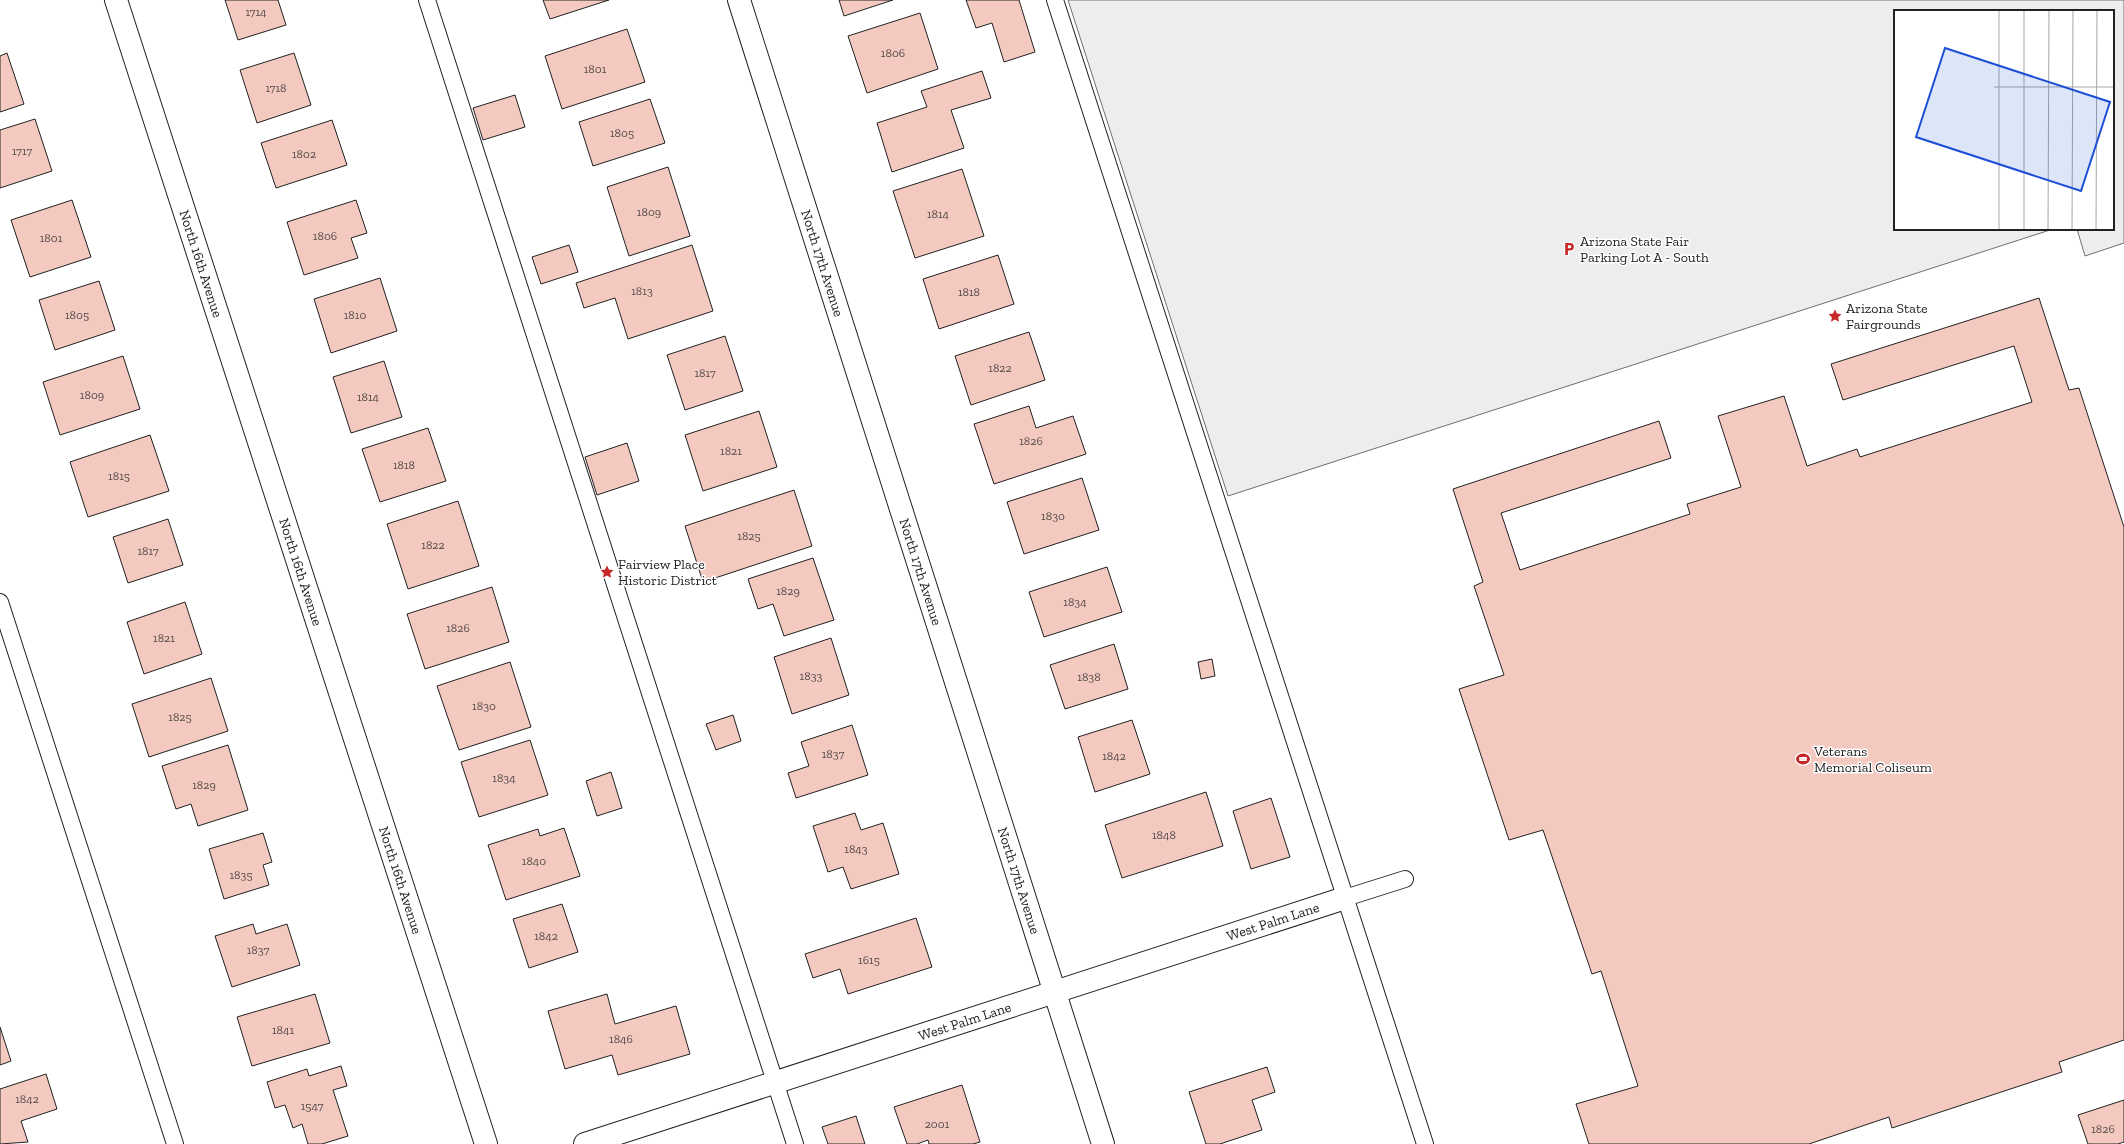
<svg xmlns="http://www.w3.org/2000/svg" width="2124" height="1144" viewBox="0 0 2124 1144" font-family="'Zilla Slab',serif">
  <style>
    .parking { fill: #ededed; stroke: #6f6f6f }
    .building { fill: #f3c9c0; stroke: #222 }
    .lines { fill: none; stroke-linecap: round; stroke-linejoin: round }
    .lane-casing { stroke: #222; stroke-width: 18 }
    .street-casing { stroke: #222; stroke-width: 24 }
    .lane { stroke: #fff; stroke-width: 16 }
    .street { stroke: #fff; stroke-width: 22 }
    .labels { text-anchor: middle; stroke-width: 3; stroke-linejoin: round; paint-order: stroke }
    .number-label { font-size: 12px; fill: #564c4a }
    .poi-label { font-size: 14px; fill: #222; stroke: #fff; text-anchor: start }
    .street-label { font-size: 14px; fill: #222; stroke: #fff }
    .inset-road { fill: none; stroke: #a7a7a7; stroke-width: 1 }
    .view { fill: #1d4ed8; fill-opacity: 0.15; stroke: #1d4ed8; stroke-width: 2 }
    .inset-edge { fill: none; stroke: #222; stroke-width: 2 }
  </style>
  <rect width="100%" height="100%" fill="#fff"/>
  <path class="parking" d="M1068 0H2124V243L2085 256 2077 229H2113V11H1895V229H2053L1228 496Z"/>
  <path class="building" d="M225 0H278L286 25 238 40Z
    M543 0H609L550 19Z
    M839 0H893L844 16Z
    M966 0H1019L1035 52 1004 62 992 23 976 28Z
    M920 13 938 69 867 93 848 36Z
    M627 29 645 82 562 109 545 56Z
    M7 53 24 104 0 112V56Z
    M294 53 311 105 257 123 240 70Z
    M982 71 991 98 951 110 964 148 892 172 877 123 927 107 921 91Z
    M515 95 525 127 483 140 473 108Z
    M650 99 665 143 593 166 579 122Z
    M35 119 52 171 0 188V130Z
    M332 120 347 165 276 188 261 143Z
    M668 167 690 236 629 256 607 187Z
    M962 169 984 236 915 258 893 191Z
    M72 200 91 257 30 277 11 220Z
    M356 200 367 233 351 238 358 258 304 275 287 222Z
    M569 245 578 272 541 284 532 257Z
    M692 245 713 311 628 339 615 298 584 308 576 283Z
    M998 255 1014 304 939 329 923 279Z
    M380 278 397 331 331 353 314 299Z
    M99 281 115 330 55 350 39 300Z
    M2039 298 2069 390 2079 388 2124 527V1040L2059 1062 2062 1072 1892 1128 1889 1117 1809 1144H1589L1576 1104 1638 1086 1601 971 1592 974 1543 830 1509 840 1459 689 1504 675 1474 586 1483 582 1453 489 1659 421 1671 458 1501 513 1520 570 1690 514 1687 504 1741 487 1718 416 1784 396 1807 466 1857 449 1860 457 2032 402 2014 346 1843 400 1831 364Z
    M1029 332 1045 380 971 405 955 356Z
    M725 336 743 391 685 410 667 355Z
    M123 356 140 409 60 435 43 382Z
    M384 361 402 417 351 433 333 377Z
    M1029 406 1036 428 1073 416 1086 454 994 484 974 424Z
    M759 411 777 467 703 491 685 435Z
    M428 428 446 481 380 502 362 449Z
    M150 435 169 491 88 517 70 462Z
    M627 443 639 481 597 495 585 457Z
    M1082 478 1099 530 1024 554 1007 502Z
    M794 490 812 546 703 582 685 526Z
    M458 501 479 566 408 589 387 524Z
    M168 519 183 565 128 583 113 537Z
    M813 558 834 620 784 636 773 604 758 609 748 579Z
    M1107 567 1122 612 1044 637 1029 592Z
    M492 587 509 642 425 669 407 614Z
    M185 602 202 654 144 674 127 622Z
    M831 638 849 695 792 714 774 657Z
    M1114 644 1128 689 1065 709 1050 665Z
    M1212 659 1215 676 1201 679 1198 662Z
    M510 662 531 727 459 750 437 686Z
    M211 678 228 731 149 757 132 704Z
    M733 715 741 741 716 750 706 724Z
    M1132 720 1150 774 1095 792 1078 737Z
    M852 725 868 775 796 798 788 773 809 766 801 742Z
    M530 740 548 795 479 817 461 762Z
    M228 745 248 810 198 826 191 804 176 809 162 766Z
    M611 772 622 808 597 816 586 781Z
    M1206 792 1223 846 1122 878 1105 825Z
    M1271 798 1290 857 1251 869 1233 811Z
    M855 813 861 830 883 823 899 874 851 889 843 867 828 872 813 826Z
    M564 828 580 876 506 900 488 845 538 829 540 836Z
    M263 833 272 862 263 865 269 885 224 899 209 849Z
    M562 904 578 952 529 968 513 919Z
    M916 918 932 967 848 994 840 969 813 978 805 954Z
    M253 924 256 934 287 924 300 965 232 987 215 936Z
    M315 994 330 1043 252 1066 237 1017Z
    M607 994 615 1024 676 1006 690 1054 618 1075 612 1055 565 1069 548 1011Z
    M0 1027 11 1061 0 1065Z
    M341 1066 347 1086 333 1090 348 1136 322 1144H308L302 1124 293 1128 285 1105 275 1108 267 1082 307 1069 309 1076Z
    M1267 1067 1275 1092 1252 1100 1262 1130 1220 1144H1206L1189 1092Z
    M46 1074 57 1109 21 1121 28 1142 0 1144V1089Z
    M962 1085 980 1142 973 1144H929L928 1140 917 1144H907L894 1107Z
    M2124 1100V1142L2118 1144H2088L2078 1115Z
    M856 1116 865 1144H828L822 1127Z"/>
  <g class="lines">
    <g class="lane-casing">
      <path id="lane" d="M427 0 795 1144
        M1055 0 1425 1144
        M0 602 175 1144
        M1345 898 1405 879"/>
    </g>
    <g class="street-casing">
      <g id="street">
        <path id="s1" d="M116 0 486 1144"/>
        <path id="s2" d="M739 0 1103 1144"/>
        <path id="s3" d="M585 1144 1345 898"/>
      </g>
    </g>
    <use href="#lane" class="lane"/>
    <use href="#street" class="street"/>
  </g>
  <defs>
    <g id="parking-bare" transform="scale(1.08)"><path d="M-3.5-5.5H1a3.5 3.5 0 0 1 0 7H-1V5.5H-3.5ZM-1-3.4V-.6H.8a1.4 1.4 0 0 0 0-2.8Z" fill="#c62828" stroke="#fff" stroke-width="2.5" paint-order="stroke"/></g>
    <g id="sight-bare" transform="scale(1.08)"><path d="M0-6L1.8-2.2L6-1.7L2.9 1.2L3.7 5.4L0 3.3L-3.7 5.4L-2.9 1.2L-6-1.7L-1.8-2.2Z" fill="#c62828" stroke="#fff" stroke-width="2.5" paint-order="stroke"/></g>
    <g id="stadium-bare" transform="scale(1.08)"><path d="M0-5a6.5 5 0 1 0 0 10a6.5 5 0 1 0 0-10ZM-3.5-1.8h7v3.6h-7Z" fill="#c62828" stroke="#fff" stroke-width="2.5" paint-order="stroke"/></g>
  </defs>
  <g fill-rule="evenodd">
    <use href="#parking-bare" x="1569" y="249"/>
    <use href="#sight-bare" x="1835" y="316"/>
    <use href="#sight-bare" x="607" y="572"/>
    <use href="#stadium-bare" x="1803" y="759"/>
  </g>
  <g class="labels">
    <g class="number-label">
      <text x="256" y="16">1714</text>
      <text x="893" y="57">1806</text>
      <text x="595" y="73">1801</text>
      <text x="276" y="92">1718</text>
      <text x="622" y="137">1805</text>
      <text x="22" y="155">1717</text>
      <text x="304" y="158">1802</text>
      <text x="649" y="216">1809</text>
      <text x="938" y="218">1814</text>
      <text x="325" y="240">1806</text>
      <text x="51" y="242">1801</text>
      <text x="642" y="295">1813</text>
      <text x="969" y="296">1818</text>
      <text x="77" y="319">1805</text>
      <text x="355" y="319">1810</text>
      <text x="1000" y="372">1822</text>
      <text x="705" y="377">1817</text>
      <text x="92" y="399">1809</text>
      <text x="368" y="401">1814</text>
      <text x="1031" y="445">1826</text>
      <text x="731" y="455">1821</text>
      <text x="404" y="469">1818</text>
      <text x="119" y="480">1815</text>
      <text x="1053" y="520">1830</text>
      <text x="749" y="540">1825</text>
      <text x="433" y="549">1822</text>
      <text x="148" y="555">1817</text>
      <text x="788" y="595">1829</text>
      <text x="1075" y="606">1834</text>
      <text x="458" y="632">1826</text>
      <text x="164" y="642">1821</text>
      <text x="811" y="680">1833</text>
      <text x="1089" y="681">1838</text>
      <text x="484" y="710">1830</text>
      <text x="180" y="721">1825</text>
      <text x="833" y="758">1837</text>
      <text x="1114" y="760">1842</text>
      <text x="504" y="782">1834</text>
      <text x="204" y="789">1829</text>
      <text x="1164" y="839">1848</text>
      <text x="856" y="853">1843</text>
      <text x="534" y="865">1840</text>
      <text x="241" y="879">1835</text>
      <text x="546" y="940">1842</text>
      <text x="258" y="954">1837</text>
      <text x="869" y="964">1615</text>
      <text x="283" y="1034">1841</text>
      <text x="621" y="1043">1846</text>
      <text x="27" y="1103">1842</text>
      <text x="312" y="1110">1547</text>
      <text x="937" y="1128">2001</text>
      <text x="2103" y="1133">1826</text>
    </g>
    <g class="poi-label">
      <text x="1580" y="246">Arizona State Fair<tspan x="1580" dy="16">Parking Lot A - South</tspan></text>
      <text x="1846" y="313">Arizona State<tspan x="1846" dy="16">Fairgrounds</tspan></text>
      <text x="618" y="569">Fairview Place<tspan x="618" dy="16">Historic District</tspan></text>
      <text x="1814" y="756">Veterans<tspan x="1814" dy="16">Memorial Coliseum</tspan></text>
    </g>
    <g class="street-label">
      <text dy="5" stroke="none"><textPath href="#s2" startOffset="276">North 17th Avenue</textPath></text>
      <text dy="5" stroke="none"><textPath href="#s1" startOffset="277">North 16th Avenue</textPath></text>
      <text dy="5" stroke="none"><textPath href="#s1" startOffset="601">North 16th Avenue</textPath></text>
      <text dy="5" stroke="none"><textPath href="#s2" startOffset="600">North 17th Avenue</textPath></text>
      <text dy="5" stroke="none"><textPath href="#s1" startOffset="925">North 16th Avenue</textPath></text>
      <text dy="5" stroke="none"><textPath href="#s2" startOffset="924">North 17th Avenue</textPath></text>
      <text dy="5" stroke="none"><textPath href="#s3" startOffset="723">West Palm Lane</textPath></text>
      <text dy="5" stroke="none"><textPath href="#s3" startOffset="399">West Palm Lane</textPath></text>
    </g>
  </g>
  <g transform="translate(1894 10)">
    <rect width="220" height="220" fill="#fff"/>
    <path class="inset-road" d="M100 77H220M105 220V0M130 220V0M154 220 155 0M178 220 179 0M202 220 203 0"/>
    <path class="view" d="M51 38 216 92 187 181 22 127Z"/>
    <rect width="220" height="220" class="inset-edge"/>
  </g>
</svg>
